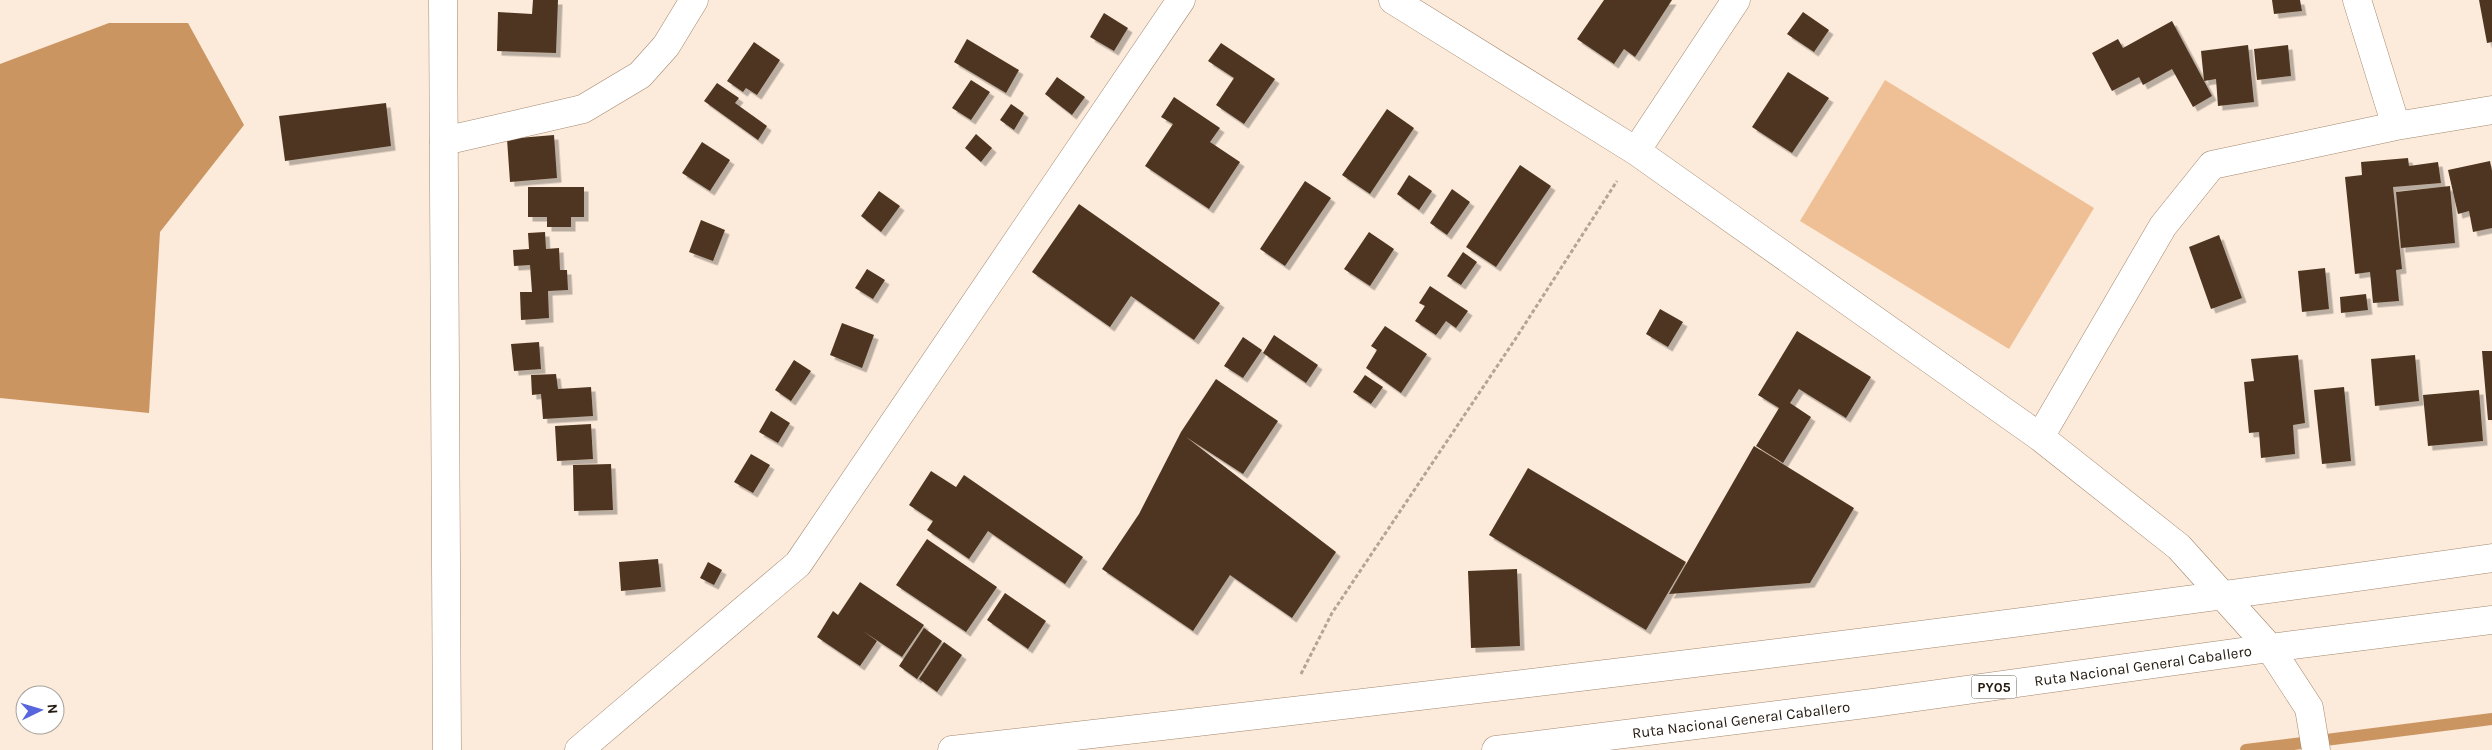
<svg xmlns="http://www.w3.org/2000/svg" width="2492" height="750" viewBox="0 0 2492 750" font-family="Karla,sans-serif">
  <style>
    .green { fill: #efc096 }
    .water { fill: #cb9562 }
    .lines { fill: none; stroke-linecap: round; stroke-linejoin: round }
    .stream { stroke: #cb9562; stroke-width: 12 }
    .building { fill: #4e3620; filter: url(#shadow) }
    .minor-casing { stroke: #a3886f; stroke-width: 29 }
    .tertiary-casing { stroke: #a3886f; stroke-width: 29 }
    .trunk-casing { stroke: #a3886f; stroke-width: 29 }
    .path { stroke: #b3a496; stroke-width: 3; stroke-dasharray: 4 2.5; stroke-linecap: butt }
    .minor { stroke: #fff; stroke-width: 28 }
    .tertiary { stroke: #fff; stroke-width: 28 }
    .trunk { stroke: #fff; stroke-width: 28 }
    .labels { text-anchor: middle; stroke-width: 5; stroke-linejoin: round; paint-order: stroke }
    .shield { fill: #fff; stroke: #655e57; stroke-width: 1 }
    .shield-label { font-size: 14px; font-weight: bold; fill: #23190f }
    .street-label { font-size: 15px; fill: #23190f; stroke: #fff }
  </style>
  <defs>
    <filter id="shadow"><feDropShadow dx="4.5" dy="4.5" stdDeviation="0" flood-color="#0004"/></filter>
  </defs>
  <rect width="100%" height="100%" fill="#fceada"/>
  <path class="green" d="M1885 80 2094 208 2009 349 1800 221Z"/>
  <path class="water" d="M109 23H188L244 125 160 232 149 413 0 398V64Z"/>
  <g class="lines">
    <path class="stream" d="M2246 750 2492 719"/>
  </g>
  <path class="building" d="M533 0H558L556 53 497 51 498 12 532 14Z
    M1604 0H1672L1635 57 1624 49 1614 64 1577 39Z
    M2272 0H2300L2302 11 2274 14Z
    M2479 0H2492V42L2487 43Z
    M1803 12 1829 30 1814 52 1787 34Z
    M1104 13 1128 28 1114 51 1090 37Z
    M2172 21 2212 96 2193 107 2172 69 2143 85 2139 77 2112 91 2092 53 2118 39 2123 48Z
    M967 39 1019 70 1006 93 954 62Z
    M754 42 780 60 757 95 746 88 743 92 727 81Z
    M1221 43 1275 79 1244 124 1216 105 1234 78 1208 61Z
    M2248 45 2254 102 2218 106 2216 79 2204 81 2201 51Z
    M2288 45 2291 76 2257 80 2254 49Z
    M1788 72 1829 98 1792 153 1752 127Z
    M1057 77 1085 97 1072 115 1045 94Z
    M971 80 990 92 971 120 952 108Z
    M717 83 739 98 735 103 767 126 758 140 704 101Z
    M1174 97 1220 128 1210 142 1240 162 1209 209 1145 166 1173 124 1161 117Z
    M386 103 391 146 285 161 279 116Z
    M1011 104 1024 113 1014 130 1000 120Z
    M1387 109 1414 128 1370 194 1342 175Z
    M976 134 992 148 981 162 965 148Z
    M554 135 557 178 510 182 507 139Z
    M702 142 730 160 710 191 682 173Z
    M2408 158 2409 166 2438 162 2441 183 2393 187 2402 269 2396 270 2399 301 2373 303 2370 272 2355 274 2345 177 2362 175 2361 162Z
    M2490 161 2492 171V228L2473 232 2469 211 2458 214 2448 170Z
    M1520 165 1551 186 1496 267 1466 247Z
    M1409 175 1432 191 1419 210 1397 194Z
    M1305 181 1331 198 1285 266 1260 249Z
    M2450 186 2455 243 2401 248 2396 192Z
    M528 187H584V217H571V227H547V217H528Z
    M1452 189 1470 202 1447 235 1430 223Z
    M879 191 900 206 881 232 861 216Z
    M1079 204 1220 303 1194 340 1131 296 1110 327 1032 272Z
    M701 220 725 230 713 261 689 252Z
    M545 232 546 249 559 248 560 270H567L568 290 548 291 549 318 521 320 520 292H532L530 265 514 266 513 250 529 249 528 233Z
    M1369 232 1394 249 1370 286 1344 269Z
    M2219 235 2242 298 2211 309 2189 247Z
    M1463 252 1477 262 1461 285 1447 276Z
    M2325 268 2329 309 2302 312 2298 271Z
    M867 269 885 280 873 299 855 288Z
    M1430 286 1468 311 1456 328 1446 321 1436 335 1415 321 1425 306 1419 303Z
    M2366 294 2368 310 2341 313 2340 297Z
    M1660 309 1683 322 1668 347 1646 334Z
    M842 323 874 335 862 368 830 355Z
    M1385 326 1427 354 1401 393 1366 368 1377 350 1371 346Z
    M1797 331 1871 377 1846 418 1799 389 1790 403 1811 417 1783 463 1756 446 1779 408 1758 395Z
    M1274 335 1318 365 1306 383 1263 353Z
    M1243 337 1262 350 1243 378 1224 366Z
    M539 342 541 369 514 371 511 344Z
    M2482 351H2492V420H2488Z
    M2298 355 2305 423 2293 425 2295 454 2261 458 2259 432 2249 433 2244 382 2254 381 2251 359Z
    M2415 355 2419 401 2375 406 2371 359Z
    M794 360 811 371 791 401 775 390Z
    M556 374 558 389 591 387 593 416 543 419 541 394 532 395 531 375Z
    M1365 375 1383 387 1371 404 1353 392Z
    M1216 379 1278 421 1243 474 1186 437 1336 552 1292 618 1230 575 1193 631 1102 569 1139 514 1181 432Z
    M2344 387 2351 461 2322 464 2314 390Z
    M2479 390 2483 441 2428 446 2423 395Z
    M771 411 790 423 778 443 759 432Z
    M591 424 593 459 557 461 555 426Z
    M1754 446 1854 508 1810 583 1669 594Z
    M751 454 770 465 753 493 734 482Z
    M611 464 613 510 574 511 573 465Z
    M1528 468 1686 562 1646 630 1489 535Z
    M931 471 956 487 964 475 1083 557 1065 584 988 531 969 559 927 530 933 521 909 505Z
    M927 539 997 587 966 632 896 585Z
    M658 559 661 587 621 591 619 562Z
    M708 562 722 570 714 585 700 578Z
    M1517 569 1520 646 1471 648 1468 571Z
    M860 582 924 625 902 657 863 631 877 641 860 666 817 637 833 611 838 615Z
    M1005 593 1046 621 1028 649 987 620Z
    M924 628 942 641 917 679 899 666Z
    M944 642 962 655 937 692 919 679Z"/>
  <g class="lines">
    <g class="minor-casing">
      <path id="minor" d="M1393 0 1636 151 2040 437 2179 547 2270 648 2309 708 2316 750
        M2357 0 2396 126
        M444 141 583 109 640 75 666 46 694 0
        M1636 151 1736 0
        M2040 437 2163 226 2212 165 2396 126 2492 110
        M579 750 798 564 1181 0
        M952 750C1466 692 1980 631 2492 558"/>
    </g>
    <g class="tertiary-casing">
      <path id="tertiary" d="M443 0 447 750"/>
    </g>
    <g class="trunk-casing">
      <path id="trunk" d="M1496 750 1873 703 2270 648 2492 620"/>
    </g>
    <path class="path" d="M1301 674 1332 613 1516 338 1617 181"/>
    <use href="#minor" class="minor"/>
    <use href="#tertiary" class="tertiary"/>
    <use href="#trunk" class="trunk"/>
  </g>
  <g class="labels">
    <rect class="shield" x="1971.5" y="675.5" width="45" height="23" rx="4"/>
    <g class="shield-label">
      <text x="1994" y="692">PY05</text>
    </g>
    <g class="street-label">
      <text transform="translate(2143 666) rotate(-8)" y="5">Ruta Nacional General Caballero</text>
      <text transform="translate(1741 720) rotate(-7)" y="5">Ruta Nacional General Caballero</text>
    </g>
  </g>
  <g transform="translate(40 710) rotate(85)"><circle r="24" fill="#ffffff" stroke="#a7a39f"/>
  <path d="M0-4L9 19L0 12L-9 19Z" fill="#5866dd"/>
  <text y="-8" font-size="14" font-weight="bold" text-anchor="middle" fill="#23190f">N</text>
  </g>
</svg>
